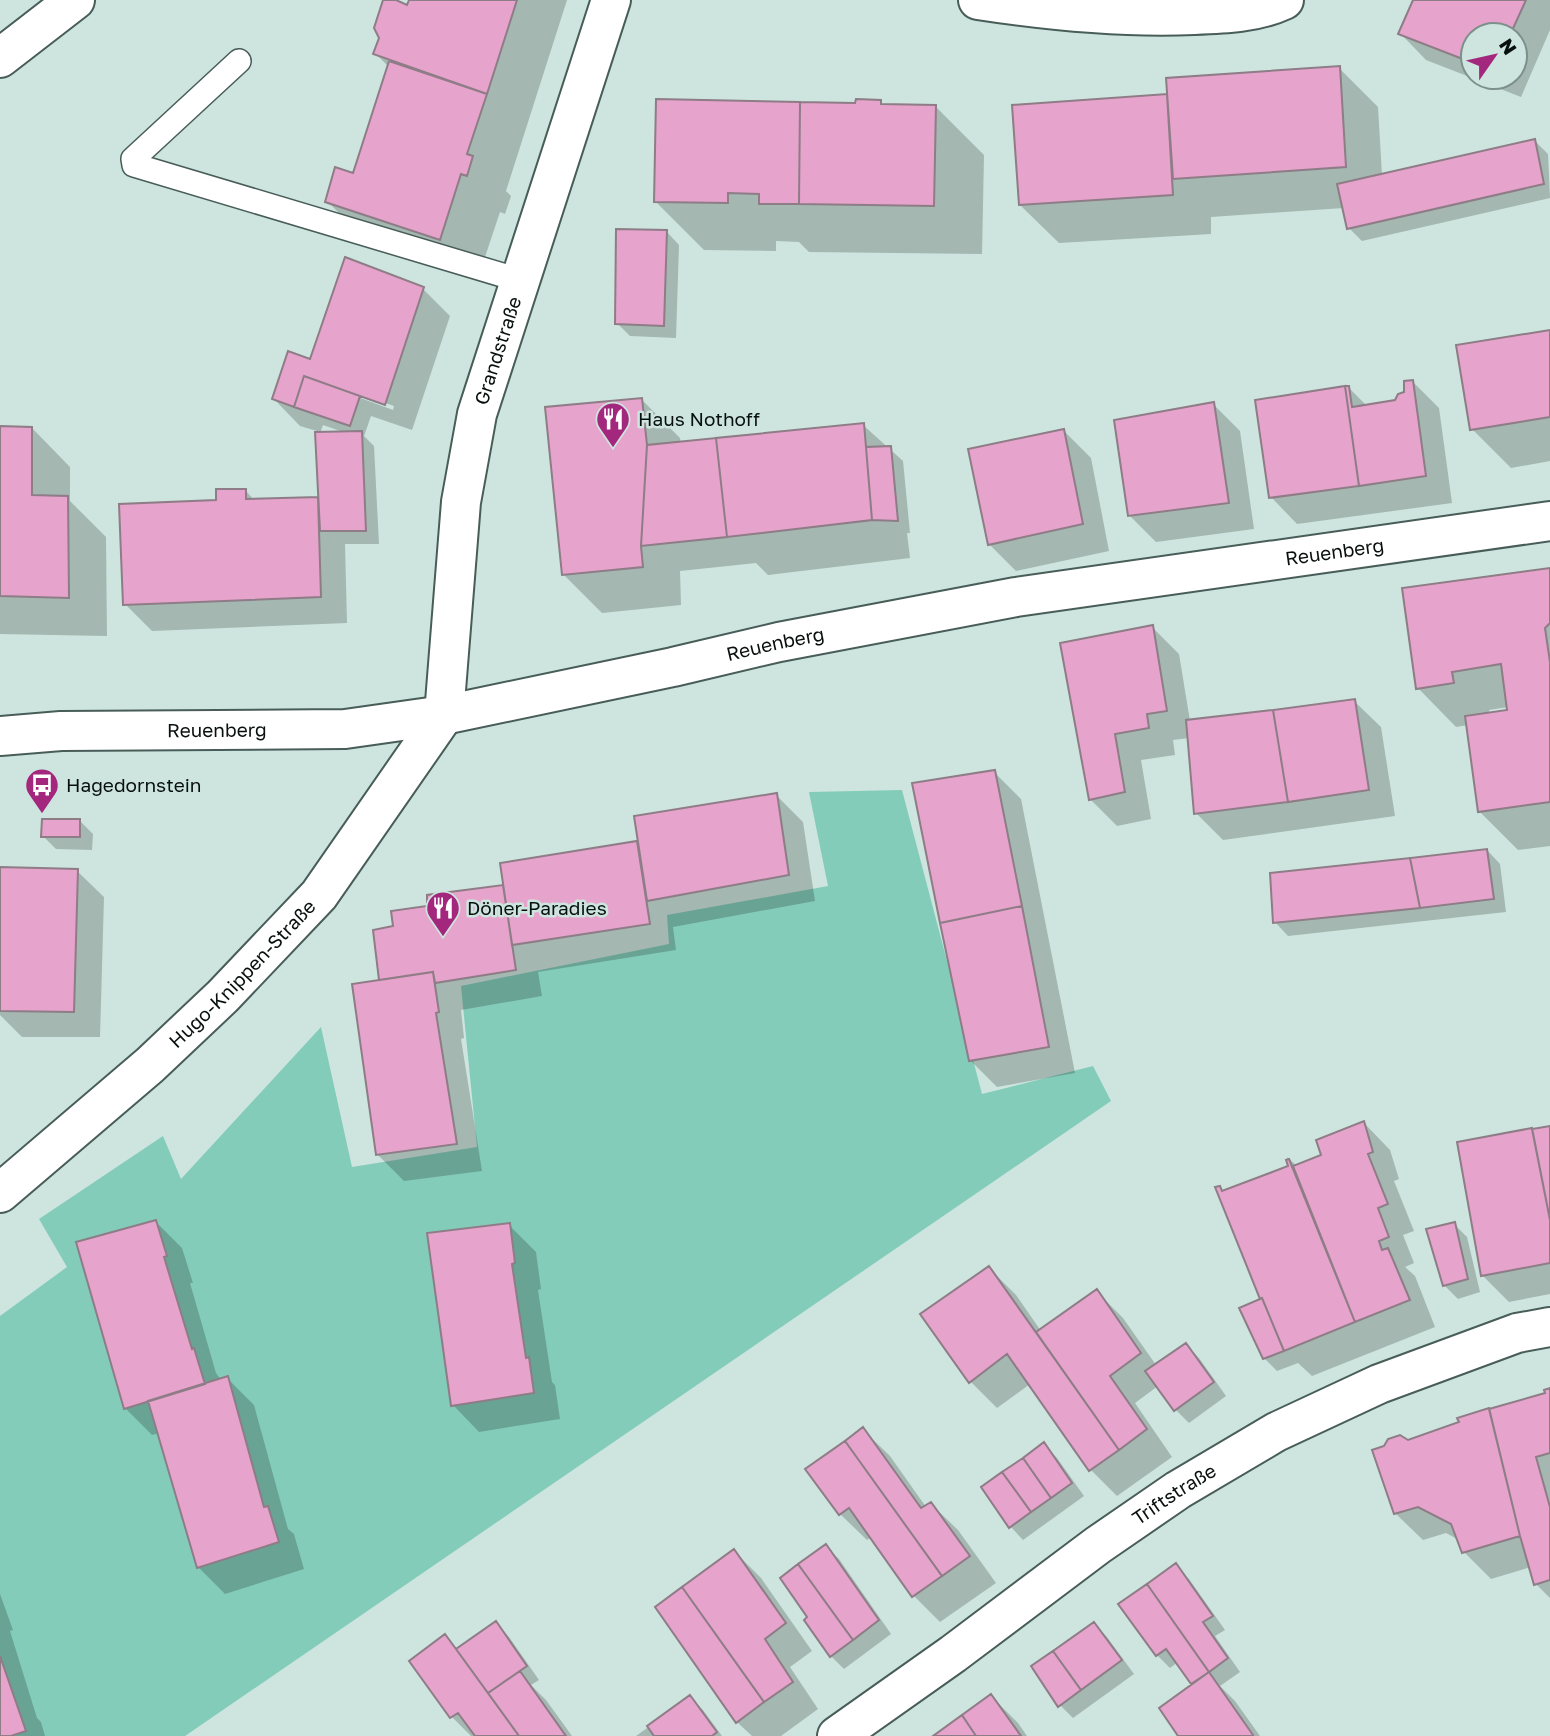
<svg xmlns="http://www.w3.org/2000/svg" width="1550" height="1736" viewBox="0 0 1550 1736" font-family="'Golos Text',sans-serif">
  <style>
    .green { fill: #84ccba }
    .shadow { fill: #0003; fill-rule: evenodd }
    .building { fill: #e6a3cb; stroke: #8e7c86; stroke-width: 2 }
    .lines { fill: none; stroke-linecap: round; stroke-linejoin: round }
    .service-casing { stroke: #485d58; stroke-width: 26 }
    .minor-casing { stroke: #485d58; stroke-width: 42 }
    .secondary-casing { stroke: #485d58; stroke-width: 42 }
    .service { stroke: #fff; stroke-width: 23 }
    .minor { stroke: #fff; stroke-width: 38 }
    .secondary { stroke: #fff; stroke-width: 38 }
    .labels { text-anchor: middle; stroke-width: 5; stroke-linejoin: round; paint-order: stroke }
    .street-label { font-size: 19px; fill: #08100e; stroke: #cde5de }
    .poi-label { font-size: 19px; fill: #08100e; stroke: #cde5de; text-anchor: start }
  </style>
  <rect width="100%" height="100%" fill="#cde5de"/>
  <path class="green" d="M902 790 982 1094 1093 1066 1111 1101 185 1736H0V1316L67 1267 39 1219 163 1136 181 1179 321 1027 352 1167 477 1147 461 986 669 944 667 915 828 886 809 792Z"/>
  <path class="shadow" d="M385 0 409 7 411 0H567L506 191 511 196 505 214 500 212 478 278 366 240 327 201 354 175 389 67 375 53 381 38Z
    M1415 0H1550V30L1521 97 1426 60 1400 33ZM1473 35H1515V77H1473Z
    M1339 68 1378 107 1382 175 1534 140 1548 154 1550 198 1362 241 1349 228 1344 208 1211 217V234L1059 243 1020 205 1014 106 1169 96Z
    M880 102 884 106H935L984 155 982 254 809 252 799 242 776 241V251L704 250 656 202 856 105Z
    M666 231 679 245 676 338 630 336 617 323Z
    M423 289 450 316 412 430 371 416 364 436 374 446 379 544H345L347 623 152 631 125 604 218 502 245 490 255 501 320 499 317 431 300 426 274 399 311 361ZM314 378 394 406 393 410 314 381ZM323 425 346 433H320Z
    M1550 331V461L1511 468 1472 429Z
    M1412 381 1439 408 1452 503 1297 524 1271 497 1349 388 1367 406 1396 402 1406 394Z
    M642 400 680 438 681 444 863 425 903 461 910 533H907L910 558 768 575 756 563 680 571 681 605 602 613 563 574Z
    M1213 404 1240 431 1254 529 1156 542 1129 515Z
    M0 428H32L70 467V501L106 537 107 636 0 634Z
    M1064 431 1091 458 1109 551 1016 571 990 545Z
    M1550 570V846L1518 850 1479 811 1468 725 1456 727 1418 688ZM1508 707 1509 711 1490 714 1489 710Z
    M1152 627 1179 654 1190 721 1354 701 1381 727 1395 816 1223 840 1196 813 1189 738 1173 740 1175 755 1141 760 1151 819 1117 826 1090 799Z
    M994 772 1021 799 1075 1073 997 1087 970 1060Z
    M776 795 803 822 815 901 673 927 676 950 538 972 542 996 461 1010 464 1038 461 1039 482 1171 404 1181 377 1154 381 982 375 932 395 928 429 908 428 897 505 886 502 864 639 843Z
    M80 821 93 834 92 850 56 849 43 836Z
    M1487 850 1500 864 1506 912 1288 936 1275 922Z
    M0 869 77 871 104 897 100 1037H22L0 1015Z
    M1364 1123 1390 1150 1399 1179 1394 1181 1414 1231 1403 1235 1414 1263 1405 1267 1415 1276 1435 1327 1312 1376 1298 1363 1277 1371 1264 1358 1263 1300 1219 1188 1224 1192 1290 1167 1287 1157 1297 1166 1323 1156Z
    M1550 1127V1294L1509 1302 1482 1275Z
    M156 1222 182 1248 193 1283H190L216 1373 221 1380 227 1378 254 1405 288 1529 294 1534 304 1569 225 1594 198 1567 159 1433 152 1435 125 1408Z
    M1454 1224 1467 1237 1480 1292 1458 1299 1444 1285Z
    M509 1225 536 1252 541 1289 538 1290 552 1382 555 1385 560 1419 479 1432 453 1405Z
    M989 1268 1016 1295 1041 1331 1096 1291 1123 1318 1156 1365 1186 1345 1199 1358 1226 1396 1189 1423 1176 1410 1158 1386 1135 1403 1172 1457 1117 1496 1090 1469 1030 1384 997 1408 970 1381Z
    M1550 1390V1598L1536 1584 1531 1567 1491 1579 1464 1552 1459 1540 1446 1533 1423 1540 1396 1514 1375 1451 1547 1394Z
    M863 1430 890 1456 926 1507 931 1504 958 1530 996 1583 940 1622 913 1595 872 1537 867 1540 840 1514Z
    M1044 1445 1057 1458 1084 1496 1023 1540 1010 1526Z
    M825 1546 839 1559 891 1634 844 1669 831 1656Z
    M734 1551 761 1578 812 1651 790 1667 818 1709 781 1736H752L737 1722Z
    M1176 1566 1189 1579 1225 1630 1215 1636 1240 1672 1220 1686 1235 1701 1260 1736H1180L1194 1685 1178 1662 1170 1668 1157 1655Z
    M0 1594 13 1630 10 1631 37 1718 41 1722 45 1736H0Z
    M496 1623 509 1637 539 1680 531 1685 546 1700 572 1736H471L451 1716 445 1637 458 1650Z
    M1094 1624 1107 1637 1134 1674 1073 1718 1060 1705Z
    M991 1696 1018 1723 1027 1736H936Z
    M690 1697 703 1710 722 1736H636Z"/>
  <path class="building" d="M383 0H396L407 5 409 0H517L487 94 373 54 379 38 374 28Z
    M1413 0H1526L1510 35H1473V63L1398 34Z
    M389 61 487 94 467 154 473 156 467 176 461 174 440 240 325 202 335 167 353 173Z
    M1340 66 1346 167 1173 179 1166 78Z
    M1167 94 1173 195 1019 205 1012 105Z
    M656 99 800 102 799 204H759V194L728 193V203L654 202Z
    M856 99 881 100V104L936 105 934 206 799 204 800 102 855 103Z
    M1535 139 1544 184 1347 229 1337 184Z
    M616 229 667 230 664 326 615 324Z
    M345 257 424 287 385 405 304 376 294 407 272 399 288 351 310 359Z
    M1550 330V417L1470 430 1456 345Z
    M304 376 360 396 350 426 294 407Z
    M1413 380 1426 476 1359 486 1345 386H1349L1352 407 1395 400 1398 394 1404 392V381Z
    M1345 386 1359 486 1269 498 1255 400Z
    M642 398 647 445 641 546 643 567 562 575 545 407Z
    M1214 402 1229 503 1128 516 1114 420Z
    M864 423 872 520 727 537 716 438Z
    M0 426 32 427V495L68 496 69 598 0 596Z
    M1064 429 1083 524 988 545 968 449Z
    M362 431 366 531H320L315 432Z
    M716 438 727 537 641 546 647 445Z
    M891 446 898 521 872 520 866 447Z
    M216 489H246V499L318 497 321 597 123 605 119 504 216 500Z
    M1550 568V623L1545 628 1550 662V802L1478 812 1465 716 1507 710 1501 664 1452 672 1454 683 1416 689 1402 588Z
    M1153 625 1167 711 1147 714 1149 728 1115 734 1125 792 1089 800 1060 643Z
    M1355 699 1369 790 1288 802 1273 710Z
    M1273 710 1288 802 1194 814 1186 720Z
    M995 770 1022 906 940 923 912 783Z
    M777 793 789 875 647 901 634 816Z
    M42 819H80V837H41Z
    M637 841 650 924 512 945 500 863Z
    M1487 849 1494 899 1420 908 1410 858Z
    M1410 858 1420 908 1273 923 1270 873Z
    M0 867 78 869 74 1012 0 1011Z
    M503 885 516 970 435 983 433 972 379 980 373 930 393 926 391 911 427 906V895Z
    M1022 906 1049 1047 969 1061 940 923Z
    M433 972 439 1012 436 1013 457 1144 376 1155 352 984Z
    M1364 1121 1373 1152 1368 1154 1388 1204 1378 1208 1389 1237 1379 1241 1382 1250 1388 1248 1410 1300 1355 1322 1293 1166 1321 1155 1316 1140Z
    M1550 1126V1220L1532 1129Z
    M1532 1128 1550 1220V1263L1481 1276 1457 1142Z
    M1289 1159 1355 1322 1284 1351 1262 1298 1260 1299 1215 1187 1220 1186 1222 1191 1288 1166 1286 1160Z
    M156 1220 167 1256 164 1257 192 1349 194 1348 205 1384 124 1409 76 1242Z
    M1455 1222 1468 1279 1443 1286 1426 1229Z
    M510 1223 515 1263 512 1264 526 1358 529 1357 534 1393 451 1406 427 1233Z
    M989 1266 1119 1450 1089 1471 1007 1354 969 1383 920 1314Z
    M1097 1289 1141 1353 1110 1376 1147 1429 1119 1450 1036 1332Z
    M1262 1298 1284 1351 1263 1359 1239 1308Z
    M1186 1343 1214 1382 1174 1411 1145 1371Z
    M228 1376 264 1507 268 1506 279 1542 197 1568 148 1401Z
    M1550 1388V1453L1536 1457 1550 1507V1580L1534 1585 1520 1536 1489 1409 1545 1393 1544 1390Z
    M1489 1408 1520 1536 1462 1553 1451 1524 1418 1507 1394 1514 1372 1450 1384 1446 1388 1439 1400 1435 1408 1440 1459 1422 1457 1418Z
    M863 1427 921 1508 931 1502 970 1556 942 1576 845 1441Z
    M845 1441 942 1576 912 1597 849 1508 839 1515 805 1469Z
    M1044 1442 1072 1483 1051 1498 1023 1458Z
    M1023 1458 1051 1498 1031 1512 1002 1472Z
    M1002 1472 1031 1512 1009 1528 981 1487Z
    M826 1544 879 1620 853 1640 798 1564Z
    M734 1549 786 1623 765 1639 793 1682 764 1702 682 1587Z
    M1176 1563 1213 1616 1203 1622 1228 1658 1209 1672 1147 1584Z
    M798 1564 853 1640 830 1657 804 1620 807 1617 780 1578Z
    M1147 1584 1209 1672 1191 1684 1166 1649 1156 1656 1118 1604Z
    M682 1587 764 1702 736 1723 655 1607Z
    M496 1621 527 1666 488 1693 456 1649Z
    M1094 1622 1122 1660 1081 1690 1053 1651Z
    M445 1634 456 1649 519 1736H475L458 1713 450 1718 409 1661Z
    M1053 1651 1081 1690 1058 1707 1031 1666Z
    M0 1656 26 1731 11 1736H0Z
    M520 1671 566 1736H519L488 1693Z
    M1209 1672 1253 1735 1251 1736H1178L1159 1708Z
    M991 1694 1021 1736H976L962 1715Z
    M690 1695 717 1732 712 1736H654L647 1726Z
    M962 1715 976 1736H933Z"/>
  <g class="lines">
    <g class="service-casing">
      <path id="service" d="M239 61 133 159 134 165 519 280"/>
    </g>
    <g class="minor-casing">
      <g id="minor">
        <path d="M978 0C1049 11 1121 18 1194 15 1225 14 1256 13 1284 0"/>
        <path d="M0 58 75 0"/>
        <path id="s1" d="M0 1193 150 1065 223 996 319 895 444 715 461 502 477 414 611 0"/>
        <path id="s2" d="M837 1736 953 1654 1098 1545 1178 1490 1276 1432 1379 1384 1517 1333 1550 1327"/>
      </g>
    </g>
    <g class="secondary-casing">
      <g id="secondary">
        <path id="s3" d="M0 736 61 731 345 729 444 715 673 667 779 642 1016 597 1550 521"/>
      </g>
    </g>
    <use href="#service" class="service"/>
    <use href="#minor" class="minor"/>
    <use href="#secondary" class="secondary"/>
  </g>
  <defs>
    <g id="restaurant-pin" transform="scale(1.75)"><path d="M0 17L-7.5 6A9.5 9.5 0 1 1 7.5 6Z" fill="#a3277c" stroke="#cde5de"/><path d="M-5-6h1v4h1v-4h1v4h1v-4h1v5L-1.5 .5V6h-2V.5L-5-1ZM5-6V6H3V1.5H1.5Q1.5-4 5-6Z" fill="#fff"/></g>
    <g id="bus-pin" transform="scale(1.75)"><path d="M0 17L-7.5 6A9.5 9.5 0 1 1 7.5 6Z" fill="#a3277c" stroke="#cde5de"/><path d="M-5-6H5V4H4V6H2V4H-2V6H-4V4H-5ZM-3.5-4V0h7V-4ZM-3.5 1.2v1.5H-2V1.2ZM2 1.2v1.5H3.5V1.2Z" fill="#fff"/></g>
  </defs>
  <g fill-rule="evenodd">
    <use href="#restaurant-pin" x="613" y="419"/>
    <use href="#bus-pin" x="42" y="785"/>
    <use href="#restaurant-pin" x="443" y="908"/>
  </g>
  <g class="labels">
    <g class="street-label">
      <text dy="7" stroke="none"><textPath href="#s1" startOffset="1026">Grandstraße</textPath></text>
      <text dy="7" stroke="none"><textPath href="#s3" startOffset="1351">Reuenberg</textPath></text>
      <text dy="7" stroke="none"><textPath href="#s3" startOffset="784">Reuenberg</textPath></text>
      <text dy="7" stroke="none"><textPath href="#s3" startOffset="217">Reuenberg</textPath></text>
      <text dy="7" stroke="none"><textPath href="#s1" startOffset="327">Hugo-Knippen-Straße</textPath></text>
      <text dy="7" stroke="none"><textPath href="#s2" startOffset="415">Triftstraße</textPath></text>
    </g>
    <g class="poi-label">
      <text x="638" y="426">Haus Nothoff</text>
      <text x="66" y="792">Hagedornstein</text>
      <text x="467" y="915">Döner-Paradies</text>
    </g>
  </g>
  <g transform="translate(1494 56) rotate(56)"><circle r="33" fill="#cde5de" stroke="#7e908b" stroke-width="2"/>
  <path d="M0-5L12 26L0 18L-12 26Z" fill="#a3277c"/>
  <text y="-10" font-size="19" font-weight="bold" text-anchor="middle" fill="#08100e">N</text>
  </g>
</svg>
